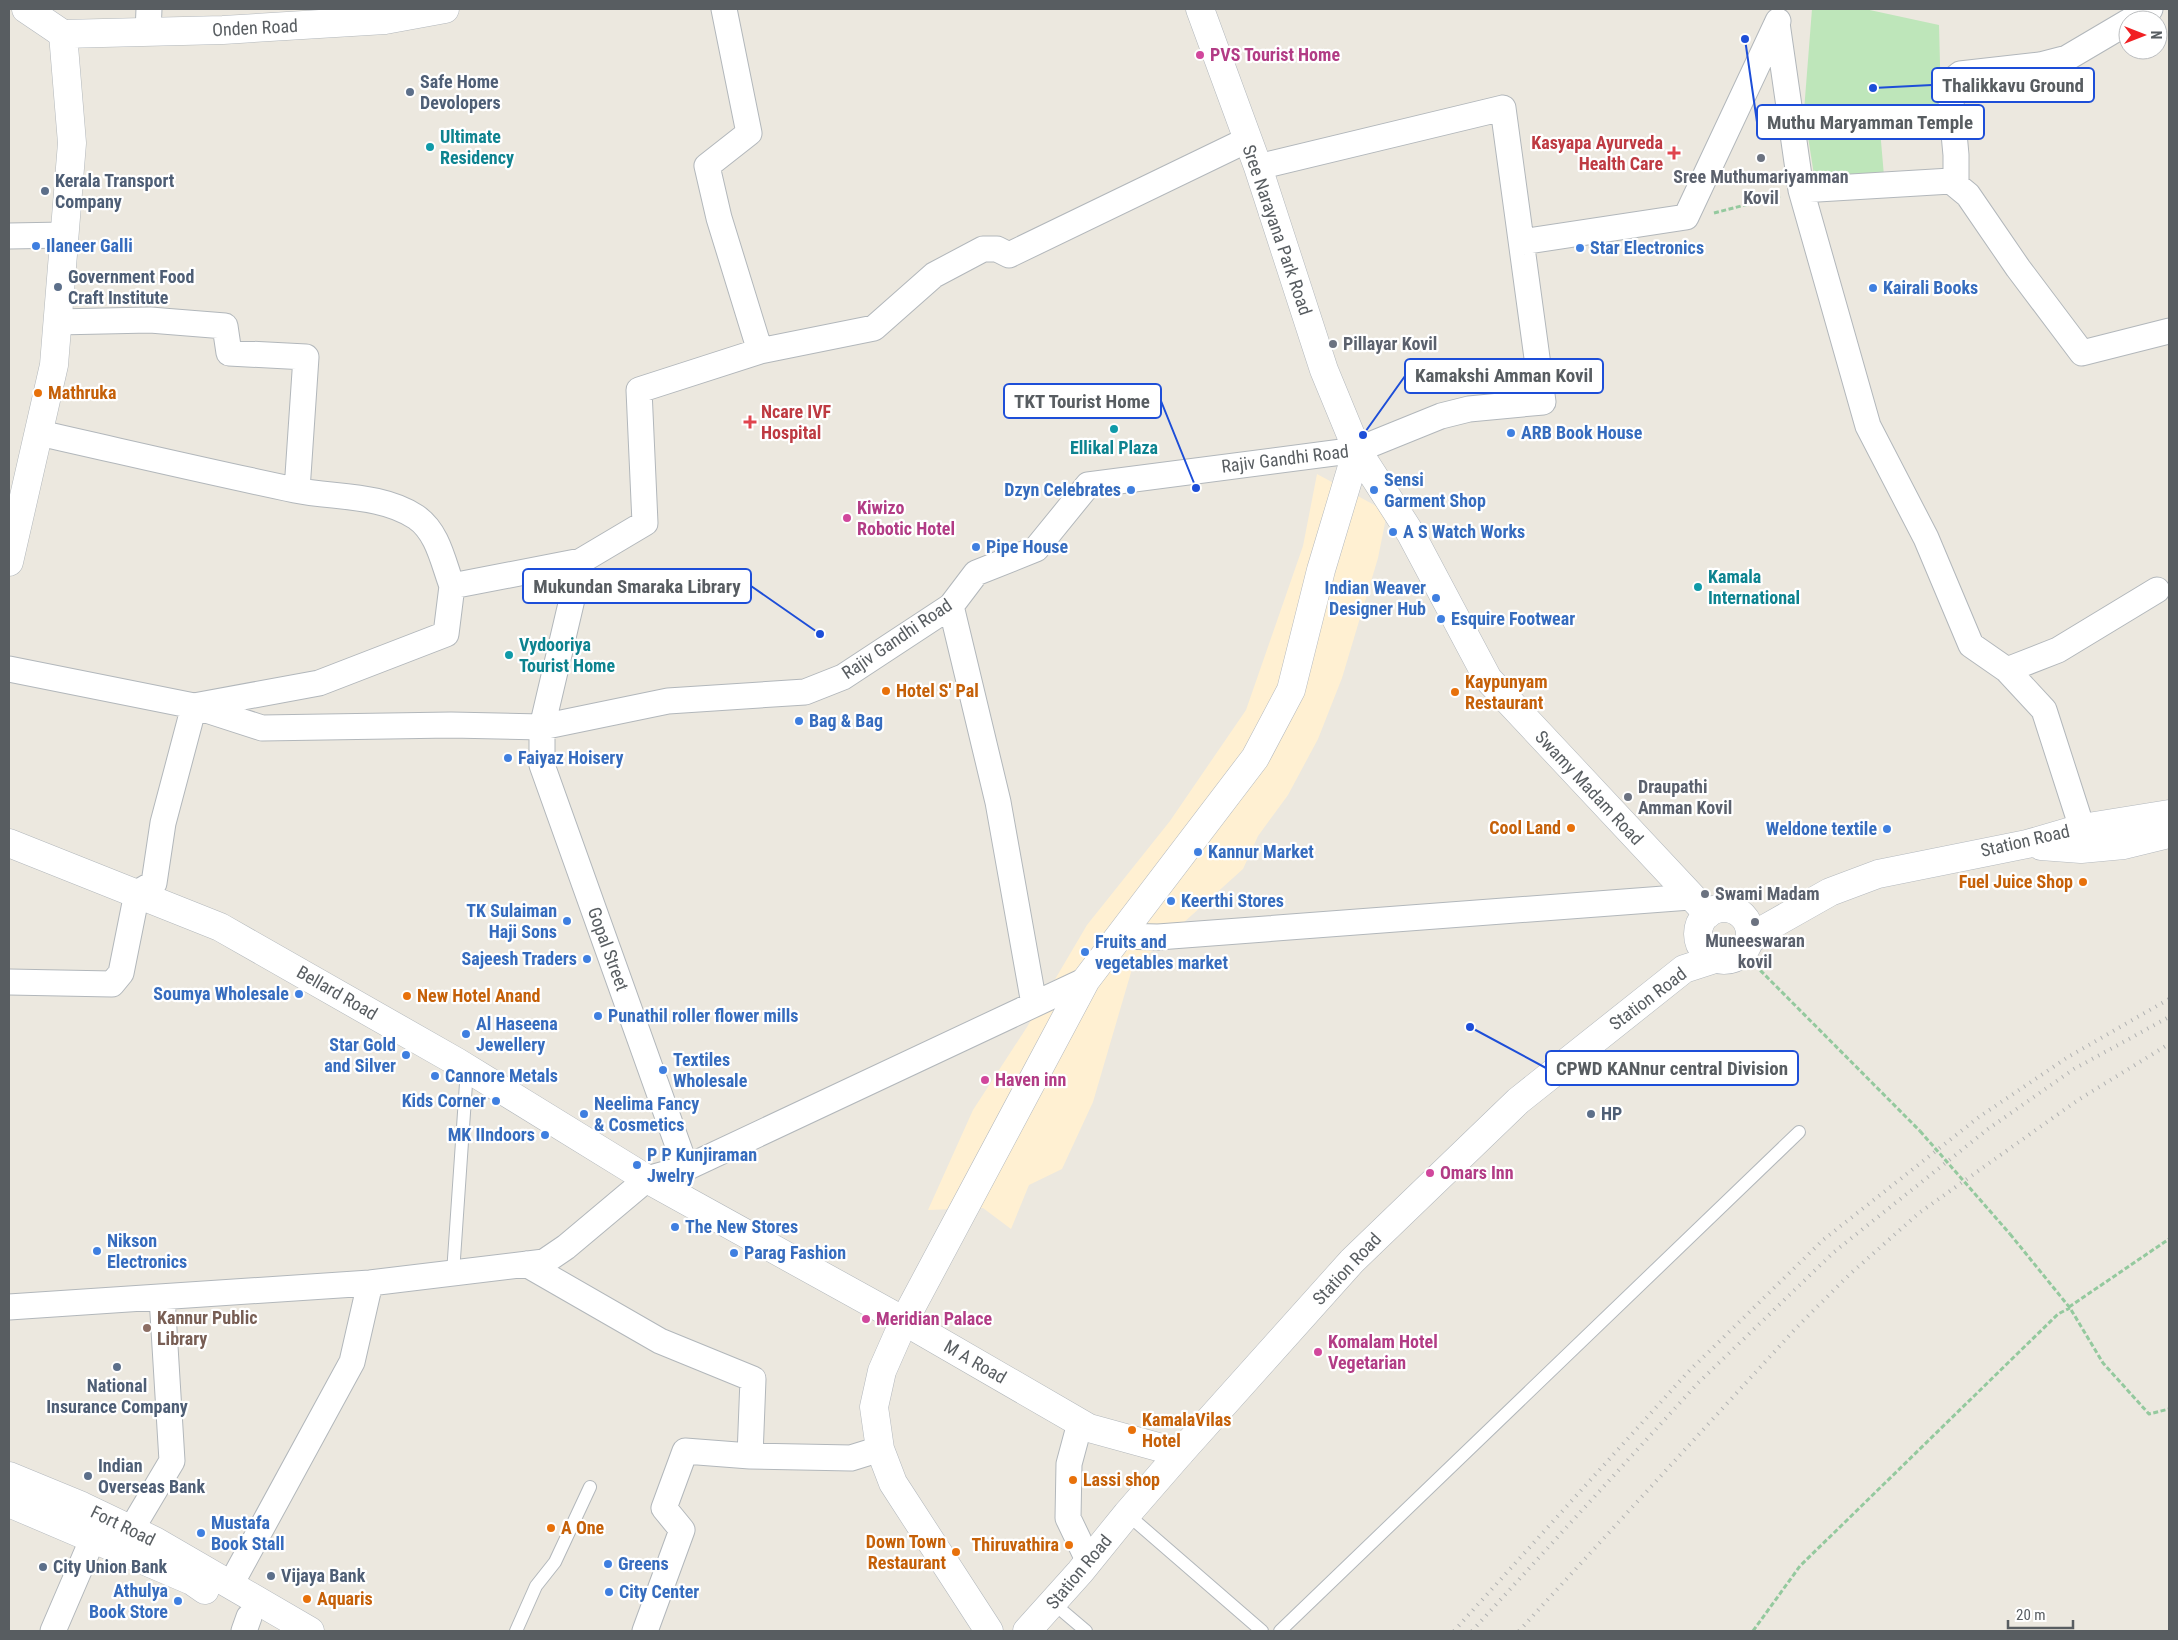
<svg xmlns="http://www.w3.org/2000/svg" width="2178" height="1640" viewBox="0 0 2178 1640" font-family="'Roboto Condensed',sans-serif">
  <style>
    .commercial { fill: #fff0d2 }
    .green { fill: #bee6ba }
    .lines { fill: none; stroke-linecap: round; stroke-linejoin: round }
    .service-casing { stroke: #b2b7bb; stroke-width: 14 }
    .minor-casing { stroke: #b2b7bb; stroke-width: 27 }
    .tertiary-casing { stroke: #b2b7bb; stroke-width: 29 }
    .secondary-casing { stroke: #b3b8bd; stroke-width: 29 }
    .path { stroke: #94c99e; stroke-width: 3; stroke-dasharray: 5 2.5; stroke-linecap: butt }
    .service { stroke: #fff; stroke-width: 12 }
    .minor { stroke: #fff; stroke-width: 25 }
    .tertiary { stroke: #fff; stroke-width: 28 }
    .secondary { stroke: #fff; stroke-width: 28 }
    .rail { stroke: #b1b2b2; stroke-width: 4; stroke-dasharray: 1 6; stroke-linecap: butt }
    .path-bridge { stroke: #94c99e; stroke-width: 3; stroke-dasharray: 5 2.5; stroke-linecap: butt }
    .hotel-dot { fill: #d1479c; stroke: #fff; stroke-width: 2 }
    .service-dot { fill: #5c6f8a; stroke: #fff; stroke-width: 2 }
    .culture-dot { fill: #0f9aa8; stroke: #fff; stroke-width: 2 }
    .health-dot { fill: #e0444e; stroke: #fff; stroke-width: 2 }
    .worship-dot { fill: #6b7280; stroke: #fff; stroke-width: 2 }
    .shop-dot { fill: #3f7fe0; stroke: #fff; stroke-width: 2 }
    .food-dot { fill: #e8710a; stroke: #fff; stroke-width: 2 }
    .education-dot { fill: #8d6e63; stroke: #fff; stroke-width: 2 }
    .labels { text-anchor: middle; stroke-width: 4.5; stroke-linejoin: round; paint-order: stroke }
    .street-label { font-size: 18px; fill: #585d61; stroke: #fff }
    .hotel-label { font-size: 18px; font-weight: bold; fill: #b23c85; stroke: #fff; text-anchor: start }
    .service-label { font-size: 18px; font-weight: bold; fill: #4e5e75; stroke: #fff; text-anchor: start }
    .culture-label { font-size: 18px; font-weight: bold; fill: #0d838f; stroke: #fff; text-anchor: start }
    .health-label { font-size: 18px; font-weight: bold; fill: #be3a42; stroke: #fff; text-anchor: end }
    .worship-label { font-size: 18px; font-weight: bold; fill: #5b616d; stroke: #fff; text-anchor: start }
    .shop-label { font-size: 18px; font-weight: bold; fill: #366cbe; stroke: #fff; text-anchor: start }
    .food-label { font-size: 18px; font-weight: bold; fill: #c56008; stroke: #fff; text-anchor: start }
    .education-label { font-size: 18px; font-weight: bold; fill: #785e54; stroke: #fff; text-anchor: start }
    .leader { fill: none; stroke: #1d4ed8; stroke-width: 2 }
    .callout-dot { fill: #1d4ed8; stroke: #fff; stroke-width: 2 }
    .callout { fill: #fff; stroke: #1d4ed8; stroke-width: 2 }
    .callout-label { font-size: 19px; text-anchor: middle; font-weight: bold; fill: #585d61 }
  </style>
  <rect width="100%" height="100%" fill="#ece8df"/>
  <path class="commercial" d="M1317 474 1391 514 1387 513 1378 558 1342 678 1318 739 1288 795 1258 836 1243 869 1132 969 1093 1102 1062 1169 1029 1185 1011 1229 983 1208 928 1210 973 1110 1027 1027 1087 925 1170 821 1246 710 1303 546Z"/>
  <path class="green" d="M1812 9H1865L1939 25 1941 103 1879 118 1884 176 1832 179 1814 175 1804 111Z"/>
  <g class="lines">
    <g class="service-casing">
      <path id="service" d="M453 1273 467 1069
        M1127 1514 1262 1631
        M1053 1603 1086 1631
        M516 1631 536 1586 555 1562 590 1487
        M1280 1631 1799 1132"/>
    </g>
    <g class="minor-casing">
      <path id="minor" d="M724 9 749 133 707 166 719 218 760 351
        M2131 20 2150 9
        M1777 23 1801 190 1868 426 1926 538 1971 645 2007 670 2058 650 2157 590
        M148 32 149 9
        M1956 185V155L1950 91 1954 79 1960 74 2040 65 2067 58 2128 22
        M1801 190 1951 181 1968 195 2018 268 2082 353 2169 331
        M9 236 65 235
        M1522 242 1686 217 1778 21
        M57 322 150 320 225 326 229 353 306 357 297 490
        M39 433C124 452 209 472 295 490 334 498 381 494 416 517 438 532 443 562 452 586L581 561
        M951 606 998 802 1034 1004
        M9 669 194 706 319 683 446 634 452 586
        M2007 670 2044 710 2082 828
        M1119 936 1158 937 1690 897
        M9 982 112 984 121 973 137 893 154 883 163 823 194 706 262 728 451 725 542 727 668 701 805 692 843 677 951 606 976 573 1036 549 1088 485 1357 450 1441 416 1469 409 1543 402 1503 108 1258 167
        M686 1168 542 765V727L581 561 645 523 639 390 760 351 874 328 934 275 983 249H997L1009 255 1247 140
        M526 1264 660 1341 753 1379 750 1456 851 1458 880 1449
        M9 1307 370 1283 544 1262 566 1247 647 1179 686 1168 1086 980
        M1080 1423 1069 1464 1068 1518 1089 1562
        M131 1530 172 1461 162 1297
        M231 1584 352 1362 370 1283
        M53 1631 93 1538
        M244 1631 249 1617
        M645 1631 682 1530 664 1508 685 1451 750 1456"/>
    </g>
    <g class="tertiary-casing">
      <path id="tertiary" d="M9 562 54 365 72 143 63 34 223 30 385 20 445 9
        M9 843 220 927 457 1062 647 1179 904 1321 1089 1428 1180 1453"/>
    </g>
    <g class="secondary-casing">
      <path id="secondary" d="M26 9 63 34
        M1200 9 1258 167 1324 370 1357 450 1411 534 1488 679 1708 914
        M2041 846 2081 849 2124 845 2169 834
        M1698 934a26 26 0 1 1 52 0a26 26 0 1 1-52 0Z
        M1749 941 1761 931 1830 892 1878 874 2027 844 2082 828 2169 814
        M9 1476 82 1506 155 1541 310 1631
        M9 1503 192 1581 205 1590
        M989 1631 893 1483 880 1449 874 1407 882 1371 904 1321 1086 980 1255 758 1291 690 1321 570 1357 450
        M1027 1631 1080 1572 1127 1514 1180 1453 1352 1261 1518 1101 1684 969 1715 959"/>
    </g>
    <path class="path" d="M1714 213 1780 196
      M1755 965 1920 1131
      M2010 1234 2070 1308 2103 1363 2149 1414 2169 1409
      M2069 1307 2169 1239
      M1753 1631 1800 1566 2058 1314 2070 1308"/>
    <use href="#service" class="service"/>
    <use href="#minor" class="minor"/>
    <use href="#tertiary" class="tertiary"/>
    <use href="#secondary" class="secondary"/>
    <path class="rail" d="M1454 1631 1688 1372 1823 1240 1979 1117 2068 1057 2169 999
      M1472 1631 1698 1383 1834 1252 1988 1129 2074 1069 2169 1017
      M1519 1631 1797 1327 1849 1275 1919 1213 2078 1100 2169 1044"/>
    <path class="path-bridge" d="M1920 1131 2010 1234"/>
  </g>
  <g class="hotel-dot">
    <circle cx="1200" cy="55" r="5"/>
    <circle cx="847" cy="518" r="5"/>
    <circle cx="985" cy="1080" r="5"/>
    <circle cx="1430" cy="1173" r="5"/>
    <circle cx="866" cy="1319" r="5"/>
    <circle cx="1318" cy="1352" r="5"/>
  </g>
  <g class="service-dot">
    <circle cx="410" cy="92" r="5"/>
    <circle cx="45" cy="191" r="5"/>
    <circle cx="58" cy="287" r="5"/>
    <circle cx="1591" cy="1114" r="5"/>
    <circle cx="117" cy="1367" r="5"/>
    <circle cx="88" cy="1476" r="5"/>
    <circle cx="43" cy="1567" r="5"/>
    <circle cx="271" cy="1576" r="5"/>
  </g>
  <g class="culture-dot">
    <circle cx="430" cy="147" r="5"/>
    <circle cx="1114" cy="429" r="5"/>
    <circle cx="1698" cy="587" r="5"/>
    <circle cx="509" cy="655" r="5"/>
  </g>
  <g class="health-dot">
    <path d="M1671.5 145.5h5v5h5v5h-5v5h-5v-5h-5v-5h5z"/>
    <path d="M747.5 414.5h5v5h5v5h-5v5h-5v-5h-5v-5h5z"/>
  </g>
  <g class="worship-dot">
    <circle cx="1761" cy="158" r="5"/>
    <circle cx="1333" cy="344" r="5"/>
    <circle cx="1628" cy="797" r="5"/>
    <circle cx="1705" cy="894" r="5"/>
    <circle cx="1755" cy="922" r="5"/>
  </g>
  <g class="shop-dot">
    <circle cx="36" cy="246" r="5"/>
    <circle cx="1580" cy="248" r="5"/>
    <circle cx="1873" cy="288" r="5"/>
    <circle cx="1511" cy="433" r="5"/>
    <circle cx="1131" cy="490" r="5"/>
    <circle cx="1374" cy="490" r="5"/>
    <circle cx="1393" cy="532" r="5"/>
    <circle cx="976" cy="547" r="5"/>
    <circle cx="1436" cy="598" r="5"/>
    <circle cx="1441" cy="619" r="5"/>
    <circle cx="799" cy="721" r="5"/>
    <circle cx="508" cy="758" r="5"/>
    <circle cx="1887" cy="829" r="5"/>
    <circle cx="1198" cy="852" r="5"/>
    <circle cx="1171" cy="901" r="5"/>
    <circle cx="567" cy="921" r="5"/>
    <circle cx="1085" cy="952" r="5"/>
    <circle cx="587" cy="959" r="5"/>
    <circle cx="299" cy="994" r="5"/>
    <circle cx="598" cy="1016" r="5"/>
    <circle cx="466" cy="1034" r="5"/>
    <circle cx="406" cy="1055" r="5"/>
    <circle cx="663" cy="1070" r="5"/>
    <circle cx="435" cy="1076" r="5"/>
    <circle cx="496" cy="1101" r="5"/>
    <circle cx="584" cy="1114" r="5"/>
    <circle cx="545" cy="1135" r="5"/>
    <circle cx="637" cy="1165" r="5"/>
    <circle cx="675" cy="1227" r="5"/>
    <circle cx="97" cy="1251" r="5"/>
    <circle cx="734" cy="1253" r="5"/>
    <circle cx="201" cy="1533" r="5"/>
    <circle cx="608" cy="1564" r="5"/>
    <circle cx="609" cy="1592" r="5"/>
    <circle cx="178" cy="1601" r="5"/>
  </g>
  <g class="food-dot">
    <circle cx="38" cy="393" r="5"/>
    <circle cx="886" cy="691" r="5"/>
    <circle cx="1455" cy="692" r="5"/>
    <circle cx="1571" cy="828" r="5"/>
    <circle cx="2083" cy="882" r="5"/>
    <circle cx="407" cy="996" r="5"/>
    <circle cx="1132" cy="1430" r="5"/>
    <circle cx="1073" cy="1480" r="5"/>
    <circle cx="551" cy="1528" r="5"/>
    <circle cx="1069" cy="1545" r="5"/>
    <circle cx="956" cy="1552" r="5"/>
    <circle cx="307" cy="1599" r="5"/>
  </g>
  <circle class="education-dot" cx="147" cy="1328" r="5"/>
  <g class="labels">
    <g class="street-label">
      <text transform="translate(255 28) rotate(-3)" y="6">Onden Road</text>
      <text transform="translate(1277 230) rotate(71)" y="6">Sree Narayana Park Road</text>
      <text transform="translate(1285 459) rotate(-7)" y="6">Rajiv Gandhi Road</text>
      <text transform="translate(897 639) rotate(-34)" y="6">Rajiv Gandhi Road</text>
      <text transform="translate(1589 788) rotate(47)" y="6">Swamy Madam Road</text>
      <text transform="translate(2025 841) rotate(-13)" y="6">Station Road</text>
      <text transform="translate(608 949) rotate(70)" y="6">Gopal Street</text>
      <text transform="translate(337 993) rotate(30)" y="6">Bellard Road</text>
      <text transform="translate(1648 999) rotate(-37)" y="6">Station Road</text>
      <text transform="translate(1347 1269) rotate(-47)" y="6">Station Road</text>
      <text transform="translate(975 1362) rotate(30)" y="6">M A Road</text>
      <text transform="translate(123 1526) rotate(26)" y="6">Fort Road</text>
      <text transform="translate(1079 1572) rotate(-50)" y="6">Station Road</text>
    </g>
    <g class="hotel-label">
      <text x="1210" y="61">PVS Tourist Home</text>
      <text x="857" y="514">Kiwizo<tspan x="857" dy="21">Robotic Hotel</tspan></text>
      <text x="995" y="1086">Haven inn</text>
      <text x="1440" y="1179">Omars Inn</text>
      <text x="876" y="1325">Meridian Palace</text>
      <text x="1328" y="1348">Komalam Hotel<tspan x="1328" dy="21">Vegetarian</tspan></text>
    </g>
    <g class="service-label">
      <text x="420" y="88">Safe Home<tspan x="420" dy="21">Devolopers</tspan></text>
      <text x="55" y="187">Kerala Transport<tspan x="55" dy="21">Company</tspan></text>
      <text x="68" y="283">Government Food<tspan x="68" dy="21">Craft Institute</tspan></text>
      <text x="1601" y="1120">HP</text>
      <text x="117" y="1392" text-anchor="middle">National<tspan x="117" dy="21">Insurance Company</tspan></text>
      <text x="98" y="1472">Indian<tspan x="98" dy="21">Overseas Bank</tspan></text>
      <text x="53" y="1573">City Union Bank</text>
      <text x="281" y="1582">Vijaya Bank</text>
    </g>
    <g class="culture-label">
      <text x="440" y="143">Ultimate<tspan x="440" dy="21">Residency</tspan></text>
      <text x="1114" y="454" text-anchor="middle">Ellikal Plaza</text>
      <text x="1708" y="583">Kamala<tspan x="1708" dy="21">International</tspan></text>
      <text x="519" y="651">Vydooriya<tspan x="519" dy="21">Tourist Home</tspan></text>
    </g>
    <g class="health-label">
      <text x="1663" y="149">Kasyapa Ayurveda<tspan x="1663" dy="21">Health Care</tspan></text>
      <text x="761" y="418" text-anchor="start">Ncare IVF<tspan x="761" dy="21">Hospital</tspan></text>
    </g>
    <g class="worship-label">
      <text x="1761" y="183" text-anchor="middle">Sree Muthumariyamman<tspan x="1761" dy="21">Kovil</tspan></text>
      <text x="1343" y="350">Pillayar Kovil</text>
      <text x="1638" y="793">Draupathi<tspan x="1638" dy="21">Amman Kovil</tspan></text>
      <text x="1715" y="900">Swami Madam</text>
      <text x="1755" y="947" text-anchor="middle">Muneeswaran<tspan x="1755" dy="21">kovil</tspan></text>
    </g>
    <g class="shop-label">
      <text x="46" y="252">Ilaneer Galli</text>
      <text x="1590" y="254">Star Electronics</text>
      <text x="1883" y="294">Kairali Books</text>
      <text x="1521" y="439">ARB Book House</text>
      <text x="1384" y="486">Sensi<tspan x="1384" dy="21">Garment Shop</tspan></text>
      <text x="1121" y="496" text-anchor="end">Dzyn Celebrates</text>
      <text x="1403" y="538">A S Watch Works</text>
      <text x="986" y="553">Pipe House</text>
      <text x="1426" y="594" text-anchor="end">Indian Weaver<tspan x="1426" dy="21">Designer Hub</tspan></text>
      <text x="1451" y="625">Esquire Footwear</text>
      <text x="809" y="727">Bag &amp; Bag</text>
      <text x="518" y="764">Faiyaz Hoisery</text>
      <text x="1877" y="835" text-anchor="end">Weldone textile</text>
      <text x="1208" y="858">Kannur Market</text>
      <text x="1181" y="907">Keerthi Stores</text>
      <text x="557" y="917" text-anchor="end">TK Sulaiman<tspan x="557" dy="21">Haji Sons</tspan></text>
      <text x="1095" y="948">Fruits and<tspan x="1095" dy="21">vegetables market</tspan></text>
      <text x="577" y="965" text-anchor="end">Sajeesh Traders</text>
      <text x="289" y="1000" text-anchor="end">Soumya Wholesale</text>
      <text x="608" y="1022">Punathil roller flower mills</text>
      <text x="476" y="1030">Al Haseena<tspan x="476" dy="21">Jewellery</tspan></text>
      <text x="396" y="1051" text-anchor="end">Star Gold<tspan x="396" dy="21">and Silver</tspan></text>
      <text x="673" y="1066">Textiles<tspan x="673" dy="21">Wholesale</tspan></text>
      <text x="445" y="1082">Cannore Metals</text>
      <text x="486" y="1107" text-anchor="end">Kids Corner</text>
      <text x="594" y="1110">Neelima Fancy<tspan x="594" dy="21">&amp; Cosmetics</tspan></text>
      <text x="535" y="1141" text-anchor="end">MK IIndoors</text>
      <text x="647" y="1161">P P Kunjiraman<tspan x="647" dy="21">Jwelry</tspan></text>
      <text x="685" y="1233">The New Stores</text>
      <text x="107" y="1247">Nikson<tspan x="107" dy="21">Electronics</tspan></text>
      <text x="744" y="1259">Parag Fashion</text>
      <text x="211" y="1529">Mustafa<tspan x="211" dy="21">Book Stall</tspan></text>
      <text x="618" y="1570">Greens</text>
      <text x="168" y="1597" text-anchor="end">Athulya<tspan x="168" dy="21">Book Store</tspan></text>
      <text x="619" y="1598">City Center</text>
    </g>
    <g class="food-label">
      <text x="48" y="399">Mathruka</text>
      <text x="1465" y="688">Kaypunyam<tspan x="1465" dy="21">Restaurant</tspan></text>
      <text x="896" y="697">Hotel S' Pal</text>
      <text x="1561" y="834" text-anchor="end">Cool Land</text>
      <text x="2073" y="888" text-anchor="end">Fuel Juice Shop</text>
      <text x="417" y="1002">New Hotel Anand</text>
      <text x="1142" y="1426">KamalaVilas<tspan x="1142" dy="21">Hotel</tspan></text>
      <text x="1083" y="1486">Lassi shop</text>
      <text x="561" y="1534">A One</text>
      <text x="946" y="1548" text-anchor="end">Down Town<tspan x="946" dy="21">Restaurant</tspan></text>
      <text x="1059" y="1551" text-anchor="end">Thiruvathira</text>
      <text x="317" y="1605">Aquaris</text>
    </g>
    <g class="education-label">
      <text x="157" y="1324">Kannur Public<tspan x="157" dy="21">Library</tspan></text>
    </g>
  </g>
  <path class="leader" d="M1873 88L1932 85M1745 39L1757 122M1363 435L1405 376M1196 488L1161 401M820 634L751 586M1470 1027L1546 1068"/>
  <g class="callout-dot">
    <circle cx="1873" cy="88" r="5"/>
    <circle cx="1745" cy="39" r="5"/>
    <circle cx="1363" cy="435" r="5"/>
    <circle cx="1196" cy="488" r="5"/>
    <circle cx="820" cy="634" r="5"/>
    <circle cx="1470" cy="1027" r="5"/>
  </g>
  <g class="callout">
    <rect x="1932" y="68" width="162" height="34" rx="5"/>
    <rect x="1757" y="105" width="227" height="34" rx="5"/>
    <rect x="1405" y="359" width="198" height="34" rx="5"/>
    <rect x="1004" y="384" width="157" height="34" rx="5"/>
    <rect x="523" y="569" width="228" height="34" rx="5"/>
    <rect x="1546" y="1051" width="252" height="34" rx="5"/>
  </g>
  <g class="callout-label">
    <text x="2013" y="92">Thalikkavu Ground</text>
    <text x="1870" y="129">Muthu Maryamman Temple</text>
    <text x="1504" y="382">Kamakshi Amman Kovil</text>
    <text x="1082" y="408">TKT Tourist Home</text>
    <text x="637" y="593">Mukundan Smaraka Library</text>
    <text x="1672" y="1075">CPWD KANnur central Division</text>
  </g>
  <rect width="2178" height="1640" fill="none" stroke="#585d61" stroke-width="20"/>
  <g transform="translate(2143 35) rotate(90)"><circle r="24" fill="#ffffff" stroke="#bcbec0"/>
  <path d="M0-4L9 19L0 12L-9 19Z" fill="#f12023"/>
  <text y="-8" font-size="14" font-weight="bold" text-anchor="middle" fill="#585d61">N</text>
  </g>
  <path d="M2008 1620v8h65v-8" fill="none" stroke="#585d61" stroke-width="2.5"/>
  <text x="2016" y="1620" font-size="15" fill="#585d61" stroke="#ffffff" stroke-width="4" paint-order="stroke">20 m</text>
</svg>
